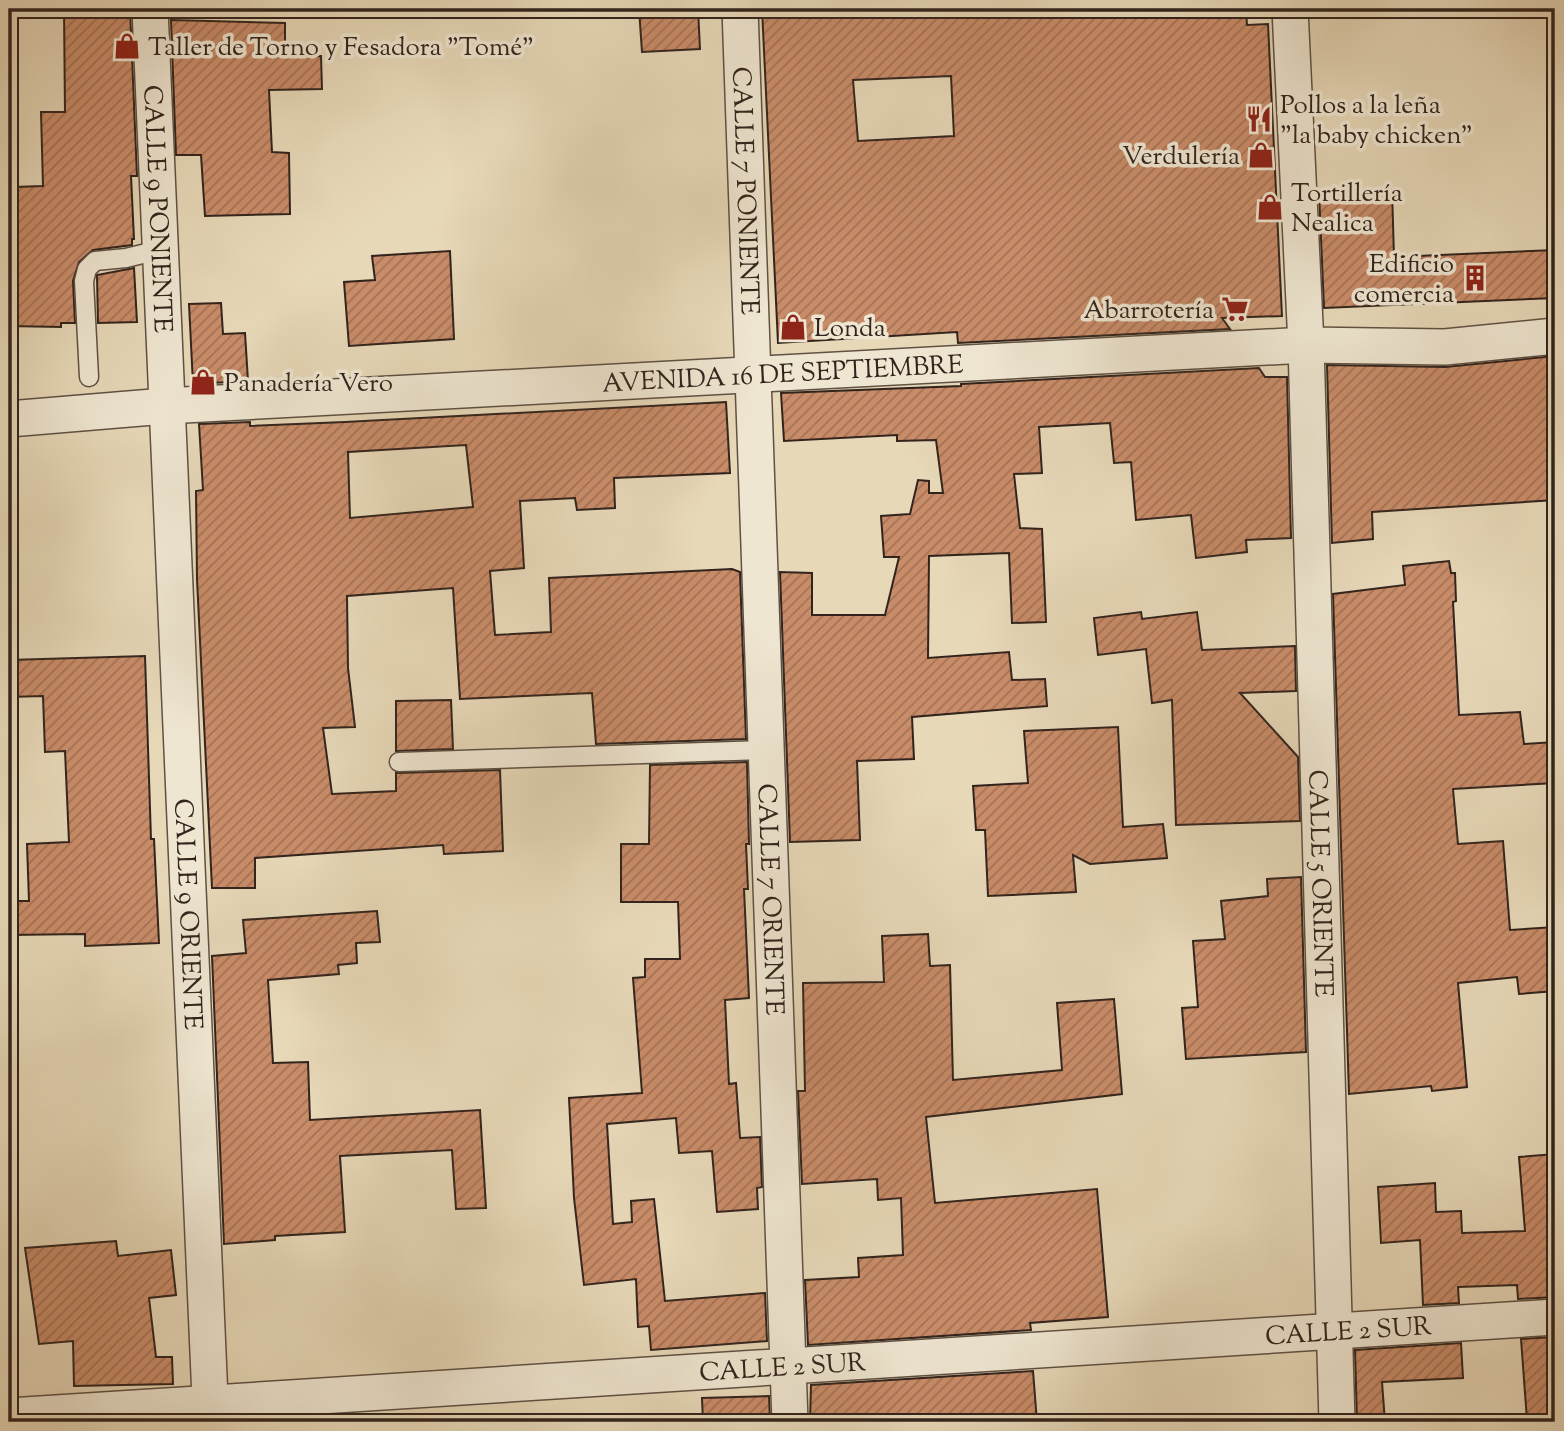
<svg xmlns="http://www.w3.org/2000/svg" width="1564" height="1431" viewBox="0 0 1564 1431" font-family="'Sorts Mill Goudy',serif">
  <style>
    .building { fill: url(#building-hatch); stroke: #32241d; stroke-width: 2; fill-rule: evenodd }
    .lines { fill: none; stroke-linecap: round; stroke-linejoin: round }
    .lane-casing { stroke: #5f5144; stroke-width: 21 }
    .street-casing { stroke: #5f5144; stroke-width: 38 }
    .lane { stroke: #efe6d1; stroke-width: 18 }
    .street { stroke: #efe6d1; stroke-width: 35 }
    .labels { text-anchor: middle; stroke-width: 7; stroke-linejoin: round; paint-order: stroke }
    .poi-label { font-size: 26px; fill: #32241d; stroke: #efe6d1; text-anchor: start }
    .street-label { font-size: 26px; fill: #32241d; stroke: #efe6d1 }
  </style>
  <defs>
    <pattern id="building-hatch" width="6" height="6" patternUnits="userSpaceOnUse" patternTransform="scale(1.75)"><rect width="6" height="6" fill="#c98c69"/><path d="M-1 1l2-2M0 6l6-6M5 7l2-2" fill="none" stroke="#a47256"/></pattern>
  </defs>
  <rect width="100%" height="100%" fill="#e7d8b8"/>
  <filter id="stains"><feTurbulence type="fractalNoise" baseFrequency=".00286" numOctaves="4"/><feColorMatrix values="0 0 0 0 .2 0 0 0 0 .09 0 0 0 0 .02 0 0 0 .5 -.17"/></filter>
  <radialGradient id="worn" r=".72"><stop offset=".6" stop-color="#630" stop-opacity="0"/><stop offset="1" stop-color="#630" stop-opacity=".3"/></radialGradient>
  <path class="building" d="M64 9H130L137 176H131L134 239H132V245L93 250 79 262 73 281 75 323H61V327L9 326V192H15V187L43 186 41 112H65Z
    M639 9H698L700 49 642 52Z
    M762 9H1246L1247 25 1268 24 1282 316 1222 318 1230 329 958 343 957 332 778 343ZM951 76 954 136 858 141 853 80Z
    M171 20 285 23V57L321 56 322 89 269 90 272 152 289 153 290 214 205 216 201 155H176Z
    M1392 189 1394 257 1555 250V298L1324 308 1319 192Z
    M450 251 454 339 349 346 344 282 375 280 372 256Z
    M134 268 137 322 98 323 97 275Z
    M221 303 223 334 245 333 248 381 193 384 189 304Z
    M1555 356V500L1372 512 1373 539 1332 543 1327 365 1445 367Z
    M1259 368 1265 377H1287L1291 538 1246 540 1247 552 1196 558 1191 515 1136 520 1131 462 1114 463 1110 423 1039 427 1042 473 1014 474 1020 528 1042 529 1046 622 1012 623 1009 553 929 556 928 658 1009 652 1012 680 1045 679 1047 706 912 717 914 759 857 761 860 840 790 842 780 572 812 573V615H885L899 557H884L881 516 910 514 918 480 929 481V493H943L936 440 897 441V435L784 441 781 393 961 386V384Z
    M726 402 730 473 614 478 615 508 577 510 575 498 520 501 524 568 490 571 495 635 551 632 549 578 732 569 740 572 746 739 596 744 592 693 460 699 453 588 347 596 348 668 355 727 323 728 332 794 396 791V773L500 770 503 851 444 854 443 845 255 858V888H212L197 579 196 491 203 490 199 424 250 422V426L345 422ZM466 445 473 507 350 518 348 452Z
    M1449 561 1451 573H1455L1456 601 1453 602 1459 715 1520 712 1524 744 1555 742V783L1453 789 1458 844 1503 841 1510 930 1555 927V991L1519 994 1517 977 1458 983 1467 1087 1432 1091 1431 1086 1349 1094 1333 594 1405 585 1403 566Z
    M1141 612 1142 619 1197 612 1202 650 1295 646 1296 691 1240 693 1298 757 1300 821 1176 825 1172 700 1152 703 1146 649 1098 655 1094 618Z
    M145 656 151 839H154L159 943 85 946V934L9 935V901H29L27 844 69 842 65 751 45 752 43 696 9 697V660Z
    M451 700 453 749 396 751V701Z
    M1118 727 1123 827 1163 824 1167 858 1090 864 1073 855 1076 892 988 896 985 830H976L973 786 1028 783 1024 731Z
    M747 762 749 844H746L748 889H744L749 998 725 1000 729 1084 736 1083 740 1138 760 1137 762 1187 757 1188 758 1209 717 1212 712 1151 679 1153 676 1118 607 1124 613 1224 632 1222 631 1201 654 1199 665 1301 765 1293 767 1341 651 1350 649 1326 638 1327 636 1279 584 1285 574 1198 569 1098 642 1093 633 978 645 977V959H680L678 902H621V844H649L650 765Z
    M1301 877 1306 1052 1186 1059 1182 1008 1198 1007 1193 941 1225 939 1221 901 1268 896 1267 879Z
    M377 911 380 942 356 943 357 963 338 965 339 974 268 980 273 1063 308 1062 310 1120 480 1110 486 1208 456 1209 452 1150 340 1156 345 1232 275 1236V1240L224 1244 212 956 246 953 243 920Z
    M928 934 930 966 950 965 953 1080 1062 1070 1057 1003 1114 999 1122 1094 926 1117 935 1203 1097 1189 1108 1317 1030 1323 1031 1330 808 1345 805 1280 859 1277 858 1258 903 1255 901 1198 878 1200 877 1179 802 1184 798 1091H805L803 983 884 982 882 936Z
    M1555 1154V1297L1518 1299 1517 1285 1458 1287 1459 1303 1423 1305 1420 1240 1381 1243 1378 1187 1435 1183 1436 1212 1461 1211 1462 1233 1525 1231 1519 1157Z
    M116 1241 118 1256 171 1250 176 1295 149 1298 156 1357H172L173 1384 74 1386 73 1341 39 1344 25 1248Z
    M1555 1337V1419L1527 1420 1521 1339Z
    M1461 1343 1463 1378 1382 1382 1385 1422H1357L1355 1350Z
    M1033 1371 1037 1422H810L811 1385Z
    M769 1396 770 1422H703L702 1398Z"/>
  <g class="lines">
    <g class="lane-casing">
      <path id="lane" d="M89 377 84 281 87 269 95 261 126 258 159 250
        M399 762 766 750"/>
    </g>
    <g class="street-casing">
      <g id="street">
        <path id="s1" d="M150 9 211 1422"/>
        <path id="s2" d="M740 9 790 1422"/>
        <path id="s3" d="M1290 9 1306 345 1337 1422"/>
        <path id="s4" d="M9 419 165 406 1306 345 1445 347 1555 336"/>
        <path id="s5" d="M9 1416 1555 1317"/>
      </g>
    </g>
    <use href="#lane" class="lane"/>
    <use href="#street" class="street"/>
  </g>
  <defs>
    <g id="shop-bare" transform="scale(2.1)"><path d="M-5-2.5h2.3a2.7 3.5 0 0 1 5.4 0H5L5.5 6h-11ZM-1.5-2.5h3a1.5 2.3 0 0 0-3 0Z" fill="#8f2418" stroke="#efe6d1" stroke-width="2.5" paint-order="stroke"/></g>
    <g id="restaurant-bare" transform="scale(2.1)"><path d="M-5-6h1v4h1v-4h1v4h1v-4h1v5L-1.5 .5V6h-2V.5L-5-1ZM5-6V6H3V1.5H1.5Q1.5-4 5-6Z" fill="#8f2418" stroke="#efe6d1" stroke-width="2.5" paint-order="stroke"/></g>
    <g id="building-bare" transform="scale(2.1)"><path d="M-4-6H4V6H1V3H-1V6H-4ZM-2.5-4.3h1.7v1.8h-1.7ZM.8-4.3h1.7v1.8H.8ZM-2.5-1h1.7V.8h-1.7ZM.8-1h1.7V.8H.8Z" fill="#8f2418" stroke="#efe6d1" stroke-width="2.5" paint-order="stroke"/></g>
    <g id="supermarket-bare" transform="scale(2.1)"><path d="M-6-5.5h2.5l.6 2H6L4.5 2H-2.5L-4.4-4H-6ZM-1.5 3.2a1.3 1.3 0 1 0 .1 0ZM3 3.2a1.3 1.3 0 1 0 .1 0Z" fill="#8f2418" stroke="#efe6d1" stroke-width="2.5" paint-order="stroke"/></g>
  </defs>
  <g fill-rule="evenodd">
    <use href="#shop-bare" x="127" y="46"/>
    <use href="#restaurant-bare" x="1259" y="119"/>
    <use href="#shop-bare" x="1261" y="155"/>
    <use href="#shop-bare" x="1270" y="207"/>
    <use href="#building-bare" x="1475" y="278"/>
    <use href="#supermarket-bare" x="1235" y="309"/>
    <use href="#shop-bare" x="793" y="327"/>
    <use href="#shop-bare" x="203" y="382"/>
  </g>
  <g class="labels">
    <g class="poi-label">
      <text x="148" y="55">Taller de Torno y Fesadora "Tomé"</text>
      <text x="1280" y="113">Pollos a la leña<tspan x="1280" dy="30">"la baby chicken"</tspan></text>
      <text x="1240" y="164" text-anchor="end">Verdulería</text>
      <text x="1291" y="201">Tortillería<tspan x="1291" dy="30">Nealica</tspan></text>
      <text x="1454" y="272" text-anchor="end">Edificio<tspan x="1454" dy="30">comercia</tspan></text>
      <text x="1214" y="318" text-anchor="end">Abarrotería</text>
      <text x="814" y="336">Londa</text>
      <text x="224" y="391">Panadería Vero</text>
    </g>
    <g class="street-label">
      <text dy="9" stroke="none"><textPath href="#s2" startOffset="182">CALLE 7 PONIENTE</textPath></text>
      <text dy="9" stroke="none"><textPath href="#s1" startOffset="200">CALLE 9 PONIENTE</textPath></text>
      <text dy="9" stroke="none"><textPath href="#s4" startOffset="775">AVENIDA 16 DE SEPTIEMBRE</textPath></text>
      <text dy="9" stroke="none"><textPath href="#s3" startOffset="875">CALLE 5 ORIENTE</textPath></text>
      <text dy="9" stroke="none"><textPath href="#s2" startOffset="891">CALLE 7 ORIENTE</textPath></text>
      <text dy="9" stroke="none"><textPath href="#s1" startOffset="906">CALLE 9 ORIENTE</textPath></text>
      <text dy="9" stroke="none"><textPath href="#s5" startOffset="1342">CALLE 2 SUR</textPath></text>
      <text dy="9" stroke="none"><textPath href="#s5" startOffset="775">CALLE 2 SUR</textPath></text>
    </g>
  </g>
  <rect width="1564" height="1431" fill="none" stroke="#e7d8b8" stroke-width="35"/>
  <rect x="10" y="10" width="1543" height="1410" fill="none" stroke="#32241d" stroke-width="3.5"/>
  <rect x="18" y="18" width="1529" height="1396" fill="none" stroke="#32241d" stroke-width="2"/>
  <rect width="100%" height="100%" filter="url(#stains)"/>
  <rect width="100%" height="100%" fill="url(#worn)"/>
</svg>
